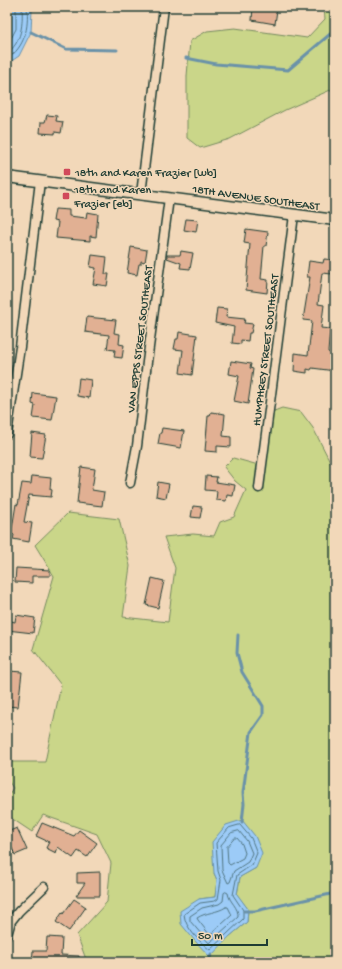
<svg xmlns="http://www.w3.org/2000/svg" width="342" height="969" viewBox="0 0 342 969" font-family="'Gochi Hand',sans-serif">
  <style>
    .green { fill: #cad689; stroke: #748a5e; fill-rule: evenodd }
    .water { fill: #9ccbf7; stroke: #6a92a9 }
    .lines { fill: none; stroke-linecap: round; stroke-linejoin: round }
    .shore { stroke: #517682; stroke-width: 1 }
    .stream { stroke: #6a92a9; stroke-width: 3 }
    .building { fill: #e1b093; stroke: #1f3d34 }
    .minor-casing { stroke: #1f3d34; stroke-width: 11 }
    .tertiary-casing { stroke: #1f3d34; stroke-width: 13 }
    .minor { stroke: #f2d8b9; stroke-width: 8 }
    .tertiary { stroke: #f2d8b9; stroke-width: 10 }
    .poi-dot { fill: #d1495b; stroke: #f2d8b9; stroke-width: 1.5 }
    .labels { text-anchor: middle; stroke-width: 3; stroke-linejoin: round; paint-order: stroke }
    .poi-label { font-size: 12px; fill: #1f3d34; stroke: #f2d8b9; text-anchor: start }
    .street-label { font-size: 12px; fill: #1f3d34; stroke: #f2d8b9 }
  </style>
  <rect width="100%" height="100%" fill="#f2d8b9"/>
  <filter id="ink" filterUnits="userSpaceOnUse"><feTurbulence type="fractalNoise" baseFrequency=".025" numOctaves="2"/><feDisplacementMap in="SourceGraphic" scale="8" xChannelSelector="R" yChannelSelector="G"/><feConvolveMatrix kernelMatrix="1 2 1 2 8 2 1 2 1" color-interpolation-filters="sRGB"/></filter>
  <g filter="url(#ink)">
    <path class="green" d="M324 7H335V88L285 110 230 139 200 148 187 138V76L190 41 207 31 235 28 307 38 325 19Z
      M282 408 301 412 313 428 335 471V962H87L77 935 107 902 111 863 97 834 43 815 32 832 14 820 7 813V797L13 788 7 779V764L9 762H45L61 685 33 649 54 576 35 545 68 513 119 519 130 566 123 617 168 622 175 568 164 537 193 534 214 536 220 522 234 517 246 490 235 481 224 467 233 458 262 466 269 413ZM256 868 240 877 237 895 248 909 247 922 230 936 199 899 215 897 217 880 214 873Z"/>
    <path class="water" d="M7 7H30L32 10 31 32 19 56 7 64Z
      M242 820 255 836 262 853 256 868 240 877 237 894 248 909 247 922 230 936 210 957 196 942 181 924 180 911 199 899 215 897 217 880 214 873 212 842 226 825Z"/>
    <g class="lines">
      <path class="shore" d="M7 46 16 29V7
        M7 53C22 43 23 23 22 7
        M7 59C25 47 29 28 27 7
        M240 825 251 838 257 853 252 865 237 875 233 895 243 910V919L210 950C199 941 185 928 184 914L200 903 215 901 218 899 221 880 218 871 216 843 229 828Z
        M239 831 247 841 252 853 248 862 234 871 230 882 228 883 222 870 221 845 231 833Z
        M235 838H237L242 844 245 853 243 858 230 865 228 863 227 847Z
        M226 892 228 893C229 902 239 907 238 917L209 943 190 921V916L202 908 219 904 223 901 224 893Z
        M226 907H228L232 915 211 934H209L198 920 197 918C206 912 217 913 226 907Z"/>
      <path class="stream" d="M31 32 66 49 117 50
        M186 58 216 64 288 70 335 30
        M238 635 237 653 242 672 263 706V715L251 732 243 793 244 804 242 822
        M244 911H255L335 893
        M209 962 211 954"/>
    </g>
    <path class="building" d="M253 7 277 10 275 24 252 20Z
      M47 115 57 116 56 121 63 122 61 133 55 132V134L40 133 41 122H45Z
      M55 209 69 210V216L86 218 87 212 98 214 96 237 90 236V241L56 238 58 222 53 221Z
      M186 219 198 220 196 232 184 230Z
      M246 229 268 232 266 246H264L261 279 268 280 267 293 246 290 250 244 244 243Z
      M131 247 147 250 145 262 141 261V264H139L137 275 127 273Z
      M181 251 193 253 190 269 180 268 181 263 167 258V255H180Z
      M92 255 107 257 105 274H109L107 286 93 284 96 268 90 267Z
      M324 259 335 260V269H332V274L322 273 318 304 324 305 321 328 330 329 328 352 331 353 330 360 335 361V371L312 368 311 370 307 369V373L294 371 295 353 308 355 312 321 303 320 310 277H307L309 261 323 263Z
      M217 308 227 309 226 317 245 319 244 323 253 324 251 333H249L248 341 241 340V344L232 343 234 327 215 323Z
      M87 317 116 320 114 333 120 334 119 344 124 345 122 358 114 357 115 350 107 349 109 335 85 332Z
      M179 332 197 335 192 375 180 373 183 350 174 349 176 339H178Z
      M231 361 251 364 250 368 253 369 248 404 234 401 239 376 229 374Z
      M79 378 91 380 89 398 77 396Z
      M33 393 56 396 52 420 33 418 35 405 32 404Z
      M211 412 225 414 223 436 231 437V447L217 446V452L205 451 208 416H210Z
      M162 428 184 431 181 448 158 444 160 433H161Z
      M32 433 46 435 42 458 30 457Z
      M81 467 95 469 92 490 104 492 102 506 77 503Z
      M32 476 51 478 50 489 52 490 51 497 29 495 24 522 32 523 29 542 13 539 14 535 12 534V529L16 504 18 505 22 483 31 484Z
      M206 476 217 477 216 482 235 485 233 496 227 495 226 501 216 500 217 491 205 490Z
      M158 482 169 484 166 498 156 496Z
      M193 506 202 507 200 518 191 517Z
      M16 568 50 570V576H32V583L15 582Z
      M152 578 164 581 158 608 146 605Z
      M16 615 35 618 33 633 7 630V620L15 622Z
      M9 671 22 672 18 707 7 706V684Z
      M42 823 74 836 79 830 97 843 87 857 78 851 73 858 58 847 56 853 46 848 49 842 36 836Z
      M17 828 27 850 15 855 12 848 7 850V832Z
      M100 872V896H76L85 883H77V873Z
      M74 899 86 907 69 931 56 922 62 913 63 914Z
      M47 937 62 938 61 955 79 956V962H32L33 951H46Z"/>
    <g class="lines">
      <g class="minor-casing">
        <path id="minor" d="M141 194 164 7
          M7 434 20 347 40 181
          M130 483 137 446 147 362 169 198
          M259 488 294 215
          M7 935 11 921 19 911 44 887"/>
      </g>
      <g class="tertiary-casing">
        <path id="tertiary" d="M7 177 335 220"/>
      </g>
      <use href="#minor" class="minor"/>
      <use href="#tertiary" class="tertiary"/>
    </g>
  </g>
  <g class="poi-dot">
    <rect x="63" y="168" width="8" height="8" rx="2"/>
    <rect x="62" y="192" width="8" height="8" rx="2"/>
  </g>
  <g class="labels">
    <g class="poi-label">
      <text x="75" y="176">18th and Karen Frazier [wb]</text>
      <text x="74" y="193">18th and Karen<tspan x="74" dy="14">Frazier [eb]</tspan></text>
    </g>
    <g class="street-label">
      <text transform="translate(256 197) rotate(8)" y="4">18TH AVENUE SOUTHEAST</text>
      <text transform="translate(139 339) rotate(-83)" y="4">VAN EPPS STREET SOUTHEAST</text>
      <text transform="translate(265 350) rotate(-83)" y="4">HUMPHREY STREET SOUTHEAST</text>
    </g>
  </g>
  <rect width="342" height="969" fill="none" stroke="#f2d8b9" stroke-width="24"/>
  <rect x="12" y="12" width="318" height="945" fill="none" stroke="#1f3d34" stroke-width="1.5" filter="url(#ink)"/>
  <path d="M192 939v6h75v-6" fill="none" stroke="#1f3d34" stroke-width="2"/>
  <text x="198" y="939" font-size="12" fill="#1f3d34" stroke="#f2d8b9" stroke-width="3" paint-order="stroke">50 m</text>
</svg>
